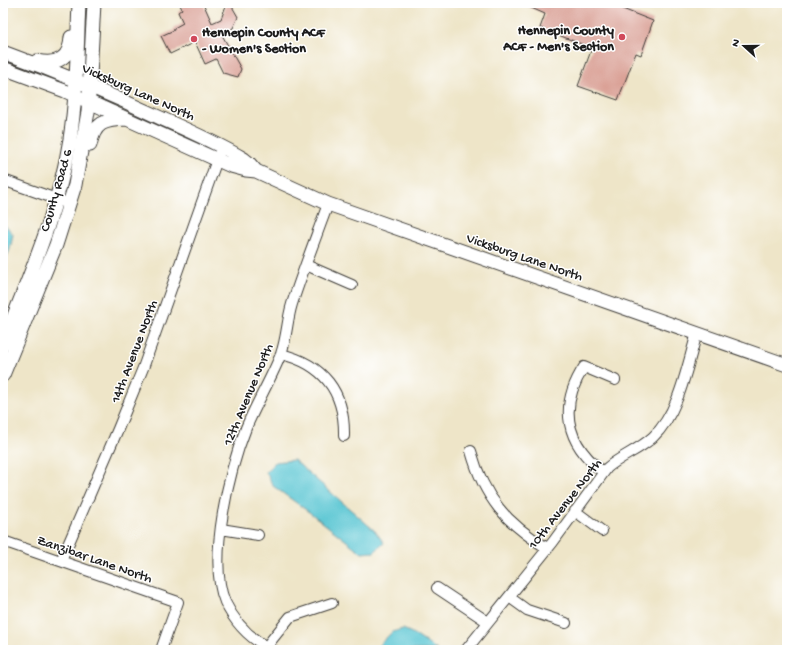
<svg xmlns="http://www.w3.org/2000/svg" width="790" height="653" viewBox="0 0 790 653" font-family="'Gochi Hand',sans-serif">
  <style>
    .water { fill: #5ac6d3; stroke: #3b7178 }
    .building { fill: #daa196 }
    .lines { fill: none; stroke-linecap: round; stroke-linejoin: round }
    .minor-casing { stroke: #3c3a36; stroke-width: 12 }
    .major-casing { stroke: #3c3a36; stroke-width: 15 }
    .minor { stroke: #fff; stroke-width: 10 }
    .major { stroke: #fff; stroke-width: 13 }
    .poi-dot { fill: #d1495b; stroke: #fff; stroke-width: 1.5 }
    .labels { text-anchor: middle; stroke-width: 3; stroke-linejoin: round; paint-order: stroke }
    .poi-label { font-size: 14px; font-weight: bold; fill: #1c1c1c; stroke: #fff; text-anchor: end }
    .street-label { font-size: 14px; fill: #1c1c1c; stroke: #fff }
  </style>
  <rect width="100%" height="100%" fill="#fff"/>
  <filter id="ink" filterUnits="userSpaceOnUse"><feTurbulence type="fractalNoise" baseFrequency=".025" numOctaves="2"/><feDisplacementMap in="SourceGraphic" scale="8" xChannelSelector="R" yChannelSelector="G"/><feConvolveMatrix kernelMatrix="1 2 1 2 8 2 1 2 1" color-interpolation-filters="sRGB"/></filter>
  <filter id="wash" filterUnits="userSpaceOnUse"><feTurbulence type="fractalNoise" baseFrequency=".012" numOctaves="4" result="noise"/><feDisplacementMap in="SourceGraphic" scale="16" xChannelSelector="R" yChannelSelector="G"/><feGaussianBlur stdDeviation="0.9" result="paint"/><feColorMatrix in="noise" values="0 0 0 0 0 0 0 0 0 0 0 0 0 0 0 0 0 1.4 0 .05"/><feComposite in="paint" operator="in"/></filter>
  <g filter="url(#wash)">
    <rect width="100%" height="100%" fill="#eee5c8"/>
    <path class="water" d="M3 223 13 234C11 245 10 254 3 262Z
      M294 460 375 531 384 543 374 552 362 553 313 515 273 486 266 472 275 462Z
      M403 629 412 633 437 650H374L392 632Z"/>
    <g id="blocks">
      <path class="building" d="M179 3H203L212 23 221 19 227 3H230L238 17 233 28 222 35 241 69 238 77 223 73 216 59 205 64 195 42 170 54 161 36 174 30V28L183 23 178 12 182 9Z
        M520 3H616L615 6 653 21 641 55 636 53 618 100 578 86 592 48 540 28 545 14Z"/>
    </g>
  </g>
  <g filter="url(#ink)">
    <use href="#blocks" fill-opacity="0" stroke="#3c3a36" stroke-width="1"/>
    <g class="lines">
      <g class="minor-casing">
        <path id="minor" d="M3 180 70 204
          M306 265 352 285
          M281 354C323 364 345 392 344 436
          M471 451C484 498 507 524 547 548
          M603 472C566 443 558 407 584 367L615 380
          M575 511 602 531
          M221 529 258 535
          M3 541 178 602 161 650
          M61 561 118 429 143 368 219 154
          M437 588 488 622
          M509 597 527 610 566 623
          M265 650 266 647 290 617 332 603
          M273 650C251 640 235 623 225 602 207 560 230 468 246 428 257 402 271 379 281 354 287 337 287 320 292 304 303 270 316 237 328 204
          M466 650 553 542 607 468C621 456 639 450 653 437 679 413 687 366 697 333"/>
      </g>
      <g class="major-casing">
        <path id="major" d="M3 52C58 72 112 95 165 120 192 132 219 144 244 159L249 163 256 171
          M37 61C57 65 70 59 71 37
          M3 68 65 91 231 166 246 170 256 171 328 204 787 365
          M90 145C95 122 104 120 126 119
          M3 343C29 277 59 209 70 139 77 94 77 48 79 3
          M3 375 56 245 75 185 88 112 94 3"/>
      </g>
      <use href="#minor" class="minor"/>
      <use href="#major" class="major"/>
    </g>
  </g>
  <g class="poi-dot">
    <circle cx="622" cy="37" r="4"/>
    <circle cx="194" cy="39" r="4"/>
  </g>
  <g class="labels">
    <g class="poi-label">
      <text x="614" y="34">Hennepin County<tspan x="614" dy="16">ACF - Men's Section</tspan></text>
      <text x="202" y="36" text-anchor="start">Hennepin County ACF<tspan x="202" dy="16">- Women's Section</tspan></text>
    </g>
    <g class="street-label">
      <text transform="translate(139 91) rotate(24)" y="5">Vicksburg Lane North</text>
      <text transform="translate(55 190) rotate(-74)" y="5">County Road 6</text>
      <text transform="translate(525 256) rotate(19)" y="5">Vicksburg Lane North</text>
      <text transform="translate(133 351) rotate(-69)" y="5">14th Avenue North</text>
      <text transform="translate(247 394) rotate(-67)" y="5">12th Avenue North</text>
      <text transform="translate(564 503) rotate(-52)" y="5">10th Avenue North</text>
      <text transform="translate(95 558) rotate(19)" y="5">Zanzibar Lane North</text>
    </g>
  </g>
  <rect width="790" height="653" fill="none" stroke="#fff" stroke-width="16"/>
  <g transform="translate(744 46) rotate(291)" stroke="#ffffff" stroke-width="3" paint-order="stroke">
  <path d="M0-3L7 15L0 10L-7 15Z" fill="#1c1c1c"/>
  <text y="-6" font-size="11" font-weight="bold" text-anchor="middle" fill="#1c1c1c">N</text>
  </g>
</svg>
